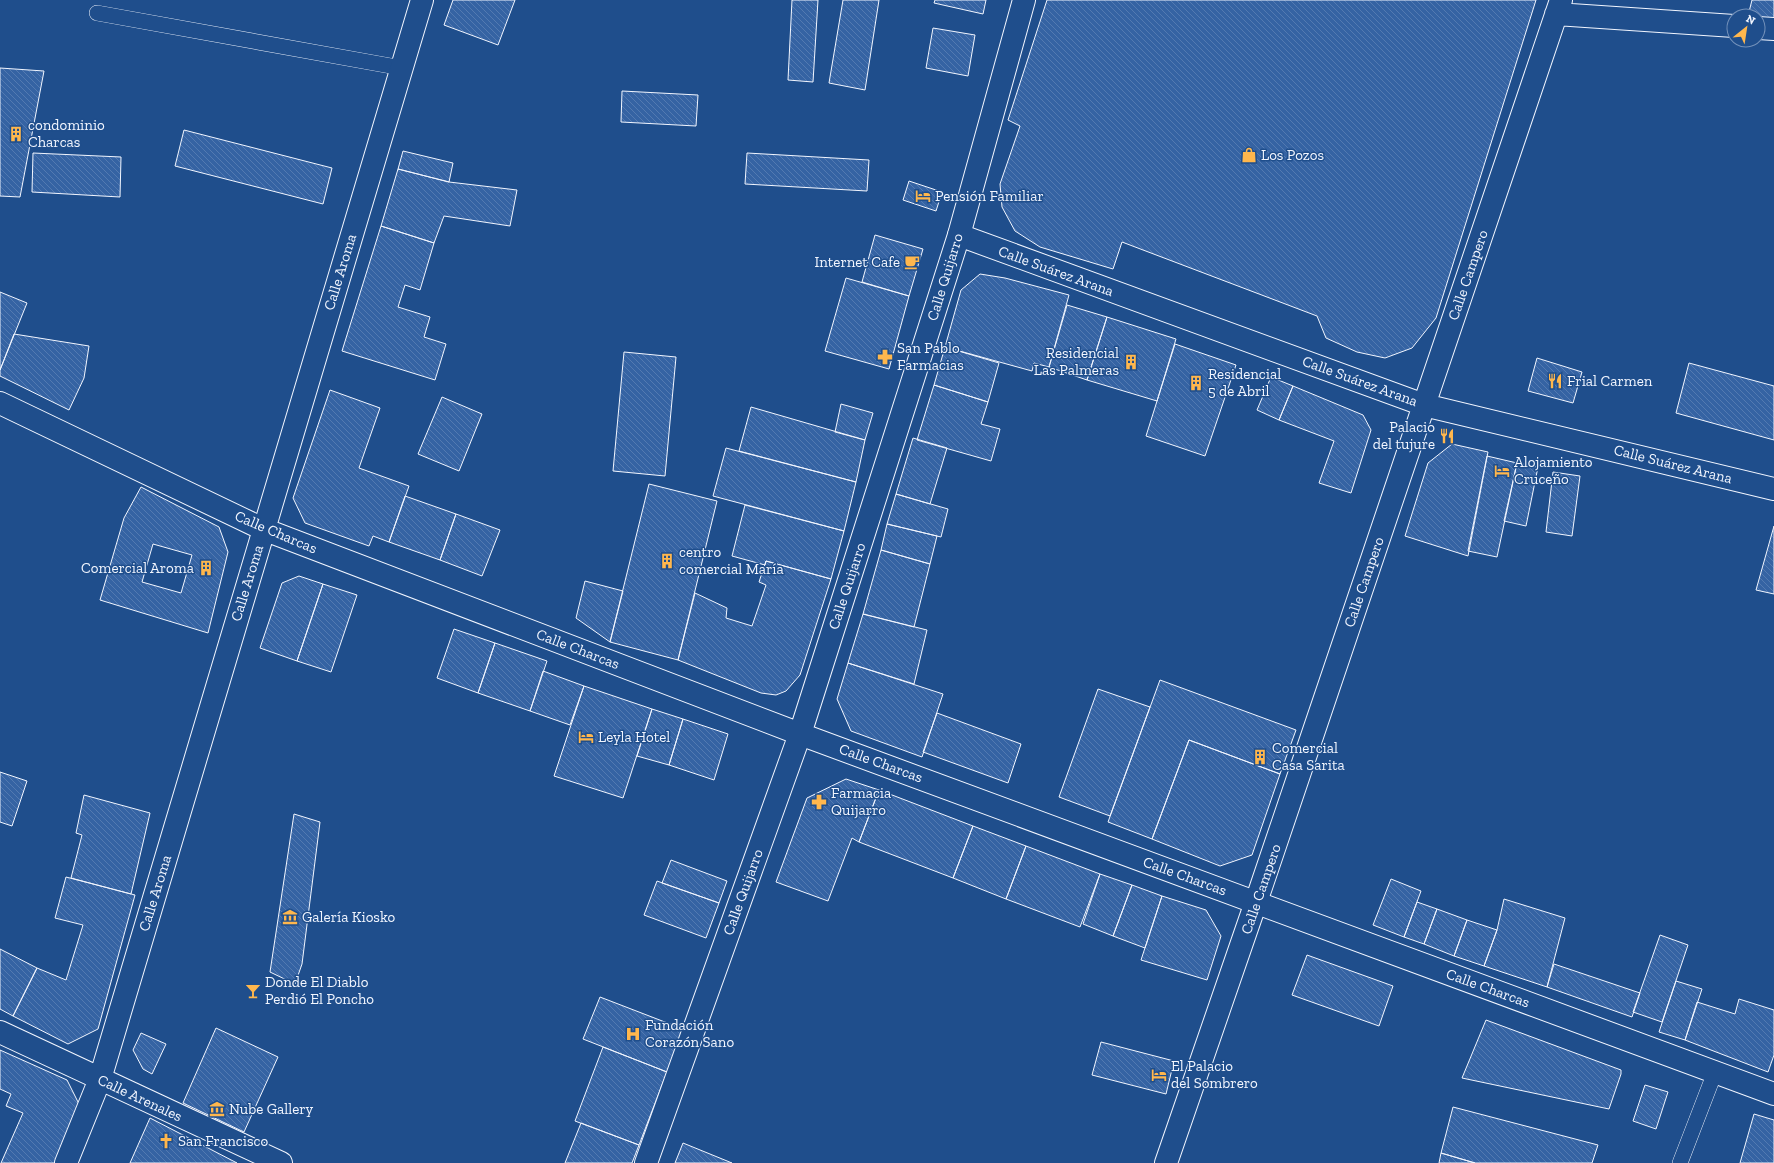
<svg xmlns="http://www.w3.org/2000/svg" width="1774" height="1163" viewBox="0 0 1774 1163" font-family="'Zilla Slab',serif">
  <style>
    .building { fill: url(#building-back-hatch); stroke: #f2f6ff; fill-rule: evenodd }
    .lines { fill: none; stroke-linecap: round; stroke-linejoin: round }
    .lane-casing { stroke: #f2f6ff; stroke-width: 16 }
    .street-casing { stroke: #f2f6ff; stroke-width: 24 }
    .secondary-casing { stroke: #f2f6ff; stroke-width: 24 }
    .lane { stroke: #1f4e8c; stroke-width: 15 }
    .street { stroke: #1f4e8c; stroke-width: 22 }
    .secondary { stroke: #1f4e8c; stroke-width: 22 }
    .labels { text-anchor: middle; stroke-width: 3; stroke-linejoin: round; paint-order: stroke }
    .poi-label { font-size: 15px; fill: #f2f6ff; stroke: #1f4e8c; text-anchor: start }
    .street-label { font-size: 15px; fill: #f2f6ff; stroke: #1f4e8c }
  </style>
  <defs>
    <pattern id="building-back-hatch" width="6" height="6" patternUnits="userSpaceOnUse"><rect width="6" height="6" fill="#3563a3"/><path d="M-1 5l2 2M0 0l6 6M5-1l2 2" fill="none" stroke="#537ab1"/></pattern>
  </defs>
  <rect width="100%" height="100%" fill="#1f4e8c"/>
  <path class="building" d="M453 0H515L498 45 444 25Z
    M792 0H818L813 82 788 80Z
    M843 0H879L865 90 829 83Z
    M935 0H986L983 14 934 3Z
    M1047 0H1536L1436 318 1412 348 1385 358 1357 352 1326 338 1317 316 1122 242 1113 269 1040 247 1015 231 1002 207 1000 184 1020 126 1008 120Z
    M1752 0H1774V20L1758 19V16H1748Z
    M933 28 975 35 968 76 926 68Z
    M0 68 44 71 20 197 0 196Z
    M622 91 698 95 696 126 621 122Z
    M184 130 332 168 323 204 175 166Z
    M403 151 453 163 449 182 398 169Z
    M33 153 121 157 120 197 32 192Z
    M747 153 869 160 867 191 745 184Z
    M398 169 449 182 517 190 510 226 444 216 434 243 381 226Z
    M909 181 942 192 936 211 903 200Z
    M381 226 434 243 420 290 405 285 398 307 430 317 424 337 446 344 435 380 342 351Z
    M875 235 923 249 909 296 862 282Z
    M980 274 1005 278 1069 295 1049 367 1034 363 1032 371 945 347 961 290Z
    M846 278 909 296 889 369 825 351Z
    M0 292 27 303 0 370Z
    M1067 305 1107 317 1087 380 1049 367Z
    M1107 317 1176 339 1157 401 1087 380Z
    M14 334 89 346 84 378 69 410 0 376V370Z
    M1175 344 1236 365 1205 456 1146 436Z
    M945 347 999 363 988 402 934 385Z
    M624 352 676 357 665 476 613 471Z
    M1537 358 1582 372 1573 403 1528 391Z
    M1689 363 1774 386V440L1676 413Z
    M1271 377 1293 386 1279 420 1257 410Z
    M934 385 988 402 981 424 1000 429 991 461 917 440Z
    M1293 386 1363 415 1371 430 1351 493 1319 483 1334 441 1279 420Z
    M330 390 380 408 359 468 409 486 389 542 373 536 369 546 305 523 293 498Z
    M442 397 482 414 459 471 418 454Z
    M841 404 873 413 865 440 835 432Z
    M751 407 865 440 856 482 739 451Z
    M913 438 947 448 930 504 896 494Z
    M1452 444 1488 452 1468 556 1405 536 1428 463Z
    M726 448 856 482 844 531 713 496Z
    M1487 456 1517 463 1497 557 1468 551Z
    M1517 463 1538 467 1526 526 1504 521Z
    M1553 472 1580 476 1572 536 1546 532Z
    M649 484 717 501 678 660 610 642Z
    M141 487 219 527 228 552 208 633 100 600 124 518ZM153 544 192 555 181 593 142 582Z
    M896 494 948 509 941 537 887 524Z
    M405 496 456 514 440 560 389 542Z
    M745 505 844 531 831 579 766 561 765 565 732 556Z
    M456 514 500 530 482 576 440 560Z
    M887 524 937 536 930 564 881 550Z
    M1774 526V594L1756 590Z
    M881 550 930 564 914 627 863 614Z
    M766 561 831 579 800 675 786 691 776 695 761 693 678 660 695 593 727 608 726 618 752 626 766 585 759 582Z
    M299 576 323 584 297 661 260 648 282 583Z
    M585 581 623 591 610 642 576 618Z
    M323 584 357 595 331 672 297 661Z
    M863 614 927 630 914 684 848 663Z
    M454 629 495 643 478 693 437 678Z
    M495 643 547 661 530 711 478 693Z
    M848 663 943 694 922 757 851 731 837 699Z
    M543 671 584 686 570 725 530 711Z
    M1160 680 1296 730 1280 774 1189 740 1152 839 1108 822Z
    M584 686 652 709 623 798 554 776Z
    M1098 689 1150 707 1110 816 1059 797Z
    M652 709 683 719 669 765 637 756Z
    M937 713 1021 744 1008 783 923 752Z
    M683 719 728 734 714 780 669 765Z
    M1189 740 1280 774 1252 855 1220 866 1152 839Z
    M0 772 27 781 12 826 0 822Z
    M846 779 879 790 859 842 852 838 828 901 776 882 807 798Z
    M879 790 973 826 953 878 859 842Z
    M84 795 150 813 131 894 71 878 82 835 76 833Z
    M294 814 320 822 302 964 295 984 270 972Z
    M973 826 1026 846 1006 899 953 878Z
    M1026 846 1100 874 1080 927 1006 899Z
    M671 860 727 881 719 903 662 883Z
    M1100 874 1132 885 1113 936 1083 924Z
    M66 877 135 895 98 1029 68 1044 13 1016 37 968 66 980 83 925 55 918Z
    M1391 879 1421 891 1404 937 1373 925Z
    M657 881 719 903 706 938 644 915Z
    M1132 885 1162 896 1145 948 1113 936Z
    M1162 896 1206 910 1221 936 1207 980 1141 960Z
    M1504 899 1565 918 1547 987 1484 966 1497 930Z
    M1417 902 1437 909 1424 944 1404 937Z
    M1437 909 1467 920 1454 956 1424 944Z
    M1467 920 1497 930 1484 966 1454 956Z
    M1660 935 1688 945 1662 1022 1633 1012Z
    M0 949 37 968 13 1016 0 1009Z
    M1307 955 1393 986 1379 1026 1292 995Z
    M1554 964 1640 993 1632 1017 1547 987Z
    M1676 981 1702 989 1685 1040 1659 1032Z
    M600 997 683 1029 667 1072 583 1039Z
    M1739 999 1774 1010V1055L1768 1072 1685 1040 1697 1002 1735 1014Z
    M1486 1020 1621 1070V1074L1609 1109 1462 1078Z
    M216 1028 278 1057 244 1132 183 1103Z
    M141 1033 166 1044 152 1074 143 1069 133 1050Z
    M1101 1042 1174 1061 1166 1094 1092 1075Z
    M603 1047 667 1072 639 1145 575 1121Z
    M0 1050 67 1080 79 1104 56 1163H1L23 1113 6 1106 11 1094 0 1089Z
    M1645 1085 1668 1092 1656 1129 1633 1121Z
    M1453 1107 1598 1145 1592 1163H1475L1441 1153Z
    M1754 1114 1774 1120V1163H1740Z
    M150 1118 237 1163H130Z
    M581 1123 639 1145 632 1163H565Z
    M683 1143 732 1163H675Z
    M1441 1153 1475 1163H1439Z"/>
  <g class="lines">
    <g class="lane-casing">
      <path id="lane" d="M97 13 402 68
        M1680 1163 1715 1072"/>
    </g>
    <g class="street-casing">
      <path id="street" d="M1556 14 1734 26
        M1758 28 1774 29
        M959 235 1424 405 1774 489
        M1166 1163 1256 902 1561 0"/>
    </g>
    <g class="secondary-casing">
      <path id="secondary" d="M0 403 263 529 800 734 1774 1094
        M0 1032 281 1163
        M66 1163 100 1079 422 0
        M646 1163 800 734 959 235 1024 0"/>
    </g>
    <use href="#lane" class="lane"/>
    <use href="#street" class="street"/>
    <use href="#secondary" class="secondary"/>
  </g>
  <defs>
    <g id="building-bare" transform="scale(1.2)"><path d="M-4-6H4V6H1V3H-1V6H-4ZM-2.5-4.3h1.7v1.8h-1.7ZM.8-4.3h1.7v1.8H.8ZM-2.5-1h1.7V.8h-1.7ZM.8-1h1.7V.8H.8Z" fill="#ffb74d" stroke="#1f4e8c" stroke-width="2.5" paint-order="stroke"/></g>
    <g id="shop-bare" transform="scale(1.2)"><path d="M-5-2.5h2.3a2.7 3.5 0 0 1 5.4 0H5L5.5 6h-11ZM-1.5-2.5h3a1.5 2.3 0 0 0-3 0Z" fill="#ffb74d" stroke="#1f4e8c" stroke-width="2.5" paint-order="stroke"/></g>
    <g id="hotel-bare" transform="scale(1.2)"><path d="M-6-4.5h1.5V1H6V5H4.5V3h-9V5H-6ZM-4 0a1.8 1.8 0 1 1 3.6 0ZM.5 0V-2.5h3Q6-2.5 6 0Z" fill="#ffb74d" stroke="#1f4e8c" stroke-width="2.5" paint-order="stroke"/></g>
    <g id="cafe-bare" transform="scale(1.2)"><path d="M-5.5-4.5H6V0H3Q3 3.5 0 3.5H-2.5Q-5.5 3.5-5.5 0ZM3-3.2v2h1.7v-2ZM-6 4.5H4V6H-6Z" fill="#ffb74d" stroke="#1f4e8c" stroke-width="2.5" paint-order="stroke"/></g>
    <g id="pharmacy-bare" transform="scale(1.2)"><path d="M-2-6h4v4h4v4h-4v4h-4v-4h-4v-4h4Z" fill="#ffb74d" stroke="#1f4e8c" stroke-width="2.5" paint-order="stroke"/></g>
    <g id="restaurant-bare" transform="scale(1.2)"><path d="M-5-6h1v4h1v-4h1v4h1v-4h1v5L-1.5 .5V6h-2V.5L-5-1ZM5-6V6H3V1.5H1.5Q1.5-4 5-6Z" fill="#ffb74d" stroke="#1f4e8c" stroke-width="2.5" paint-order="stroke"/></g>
    <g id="museum-bare" transform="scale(1.2)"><path d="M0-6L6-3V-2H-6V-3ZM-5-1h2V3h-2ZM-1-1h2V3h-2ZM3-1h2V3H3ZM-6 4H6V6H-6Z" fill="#ffb74d" stroke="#1f4e8c" stroke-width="2.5" paint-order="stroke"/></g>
    <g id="bar-bare" transform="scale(1.2)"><path d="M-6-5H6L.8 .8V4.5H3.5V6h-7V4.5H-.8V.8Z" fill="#ffb74d" stroke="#1f4e8c" stroke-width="2.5" paint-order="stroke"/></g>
    <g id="hospital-bare" transform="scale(1.2)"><path d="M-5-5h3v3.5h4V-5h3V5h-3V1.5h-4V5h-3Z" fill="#ffb74d" stroke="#1f4e8c" stroke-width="2.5" paint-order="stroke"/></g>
    <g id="church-bare" transform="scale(1.2)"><path d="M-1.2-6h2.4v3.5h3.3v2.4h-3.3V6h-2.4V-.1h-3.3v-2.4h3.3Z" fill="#ffb74d" stroke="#1f4e8c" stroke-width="2.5" paint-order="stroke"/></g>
  </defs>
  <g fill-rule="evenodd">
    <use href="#building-bare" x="16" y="134"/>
    <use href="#shop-bare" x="1249" y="155"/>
    <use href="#hotel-bare" x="923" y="196"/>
    <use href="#cafe-bare" x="912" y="262"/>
    <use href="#pharmacy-bare" x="885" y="357"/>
    <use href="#building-bare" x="1131" y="362"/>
    <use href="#restaurant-bare" x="1555" y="381"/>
    <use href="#building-bare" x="1196" y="383"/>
    <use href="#restaurant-bare" x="1447" y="436"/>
    <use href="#hotel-bare" x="1502" y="471"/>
    <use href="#building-bare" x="667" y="561"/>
    <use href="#building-bare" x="206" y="568"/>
    <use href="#hotel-bare" x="586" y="737"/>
    <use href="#building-bare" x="1260" y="757"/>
    <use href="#pharmacy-bare" x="819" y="802"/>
    <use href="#museum-bare" x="290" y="917"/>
    <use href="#bar-bare" x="253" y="991"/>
    <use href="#hospital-bare" x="633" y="1034"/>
    <use href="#hotel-bare" x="1159" y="1075"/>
    <use href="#museum-bare" x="217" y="1109"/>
    <use href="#church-bare" x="166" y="1141"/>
  </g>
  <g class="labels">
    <g class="poi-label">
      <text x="28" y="130">condominio<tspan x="28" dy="17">Charcas</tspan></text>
      <text x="1261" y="160">Los Pozos</text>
      <text x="935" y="201">Pensión Familiar</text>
      <text x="900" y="267" text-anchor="end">Internet Cafe</text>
      <text x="897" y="353">San Pablo<tspan x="897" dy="17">Farmacias</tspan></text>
      <text x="1119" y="358" text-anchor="end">Residencial<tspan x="1119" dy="17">Las Palmeras</tspan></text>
      <text x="1208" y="379">Residencial<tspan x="1208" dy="17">5 de Abril</tspan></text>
      <text x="1567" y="386">Frial Carmen</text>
      <text x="1435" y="432" text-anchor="end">Palacio<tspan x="1435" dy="17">del tujure</tspan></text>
      <text x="1514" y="467">Alojamiento<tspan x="1514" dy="17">Cruceño</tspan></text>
      <text x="679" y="557">centro<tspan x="679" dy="17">comercial María</tspan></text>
      <text x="194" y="573" text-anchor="end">Comercial Aroma</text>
      <text x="598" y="742">Leyla Hotel</text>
      <text x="1272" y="753">Comercial<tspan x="1272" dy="17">Casa Sarita</tspan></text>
      <text x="831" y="798">Farmacia<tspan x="831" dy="17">Quijarro</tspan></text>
      <text x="302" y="922">Galería Kiosko</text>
      <text x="265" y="987">Donde El Diablo<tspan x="265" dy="17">Perdió El Poncho</tspan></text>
      <text x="645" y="1030">Fundación<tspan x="645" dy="17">Corazón Sano</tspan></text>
      <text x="1171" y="1071">El Palacio<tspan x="1171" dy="17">del Sombrero</tspan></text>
      <text x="229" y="1114">Nube Gallery</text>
      <text x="178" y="1146">San Francisco</text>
    </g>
    <g class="street-label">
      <text transform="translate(1056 271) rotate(20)" y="5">Calle Suárez Arana</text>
      <text transform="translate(340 272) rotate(-73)" y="5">Calle Aroma</text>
      <text transform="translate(1468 275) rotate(-71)" y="5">Calle Campero</text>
      <text transform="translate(945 277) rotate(-73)" y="5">Calle Quijarro</text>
      <text transform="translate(1360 381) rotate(20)" y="5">Calle Suárez Arana</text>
      <text transform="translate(1673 464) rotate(14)" y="5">Calle Suárez Arana</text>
      <text transform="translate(276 532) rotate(23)" y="5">Calle Charcas</text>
      <text transform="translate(1364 582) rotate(-71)" y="5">Calle Campero</text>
      <text transform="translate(247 583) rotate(-73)" y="5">Calle Aroma</text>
      <text transform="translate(847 586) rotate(-72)" y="5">Calle Quijarro</text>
      <text transform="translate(578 649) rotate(21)" y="5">Calle Charcas</text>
      <text transform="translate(881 763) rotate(20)" y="5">Calle Charcas</text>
      <text transform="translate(1185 876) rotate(20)" y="5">Calle Charcas</text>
      <text transform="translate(1261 889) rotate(-71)" y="5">Calle Campero</text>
      <text transform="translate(743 892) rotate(-70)" y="5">Calle Quijarro</text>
      <text transform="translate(155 893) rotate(-73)" y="5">Calle Aroma</text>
      <text transform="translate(1488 988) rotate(20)" y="5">Calle Charcas</text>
      <text transform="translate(140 1098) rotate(25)" y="5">Calle Arenales</text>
    </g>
  </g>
  <g transform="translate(1746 28) rotate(30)"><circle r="19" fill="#1f4e8c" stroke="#7391ba"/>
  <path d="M0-3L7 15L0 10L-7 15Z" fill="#ffb74d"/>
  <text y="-6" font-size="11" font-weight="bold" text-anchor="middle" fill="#f2f6ff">N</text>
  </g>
</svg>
